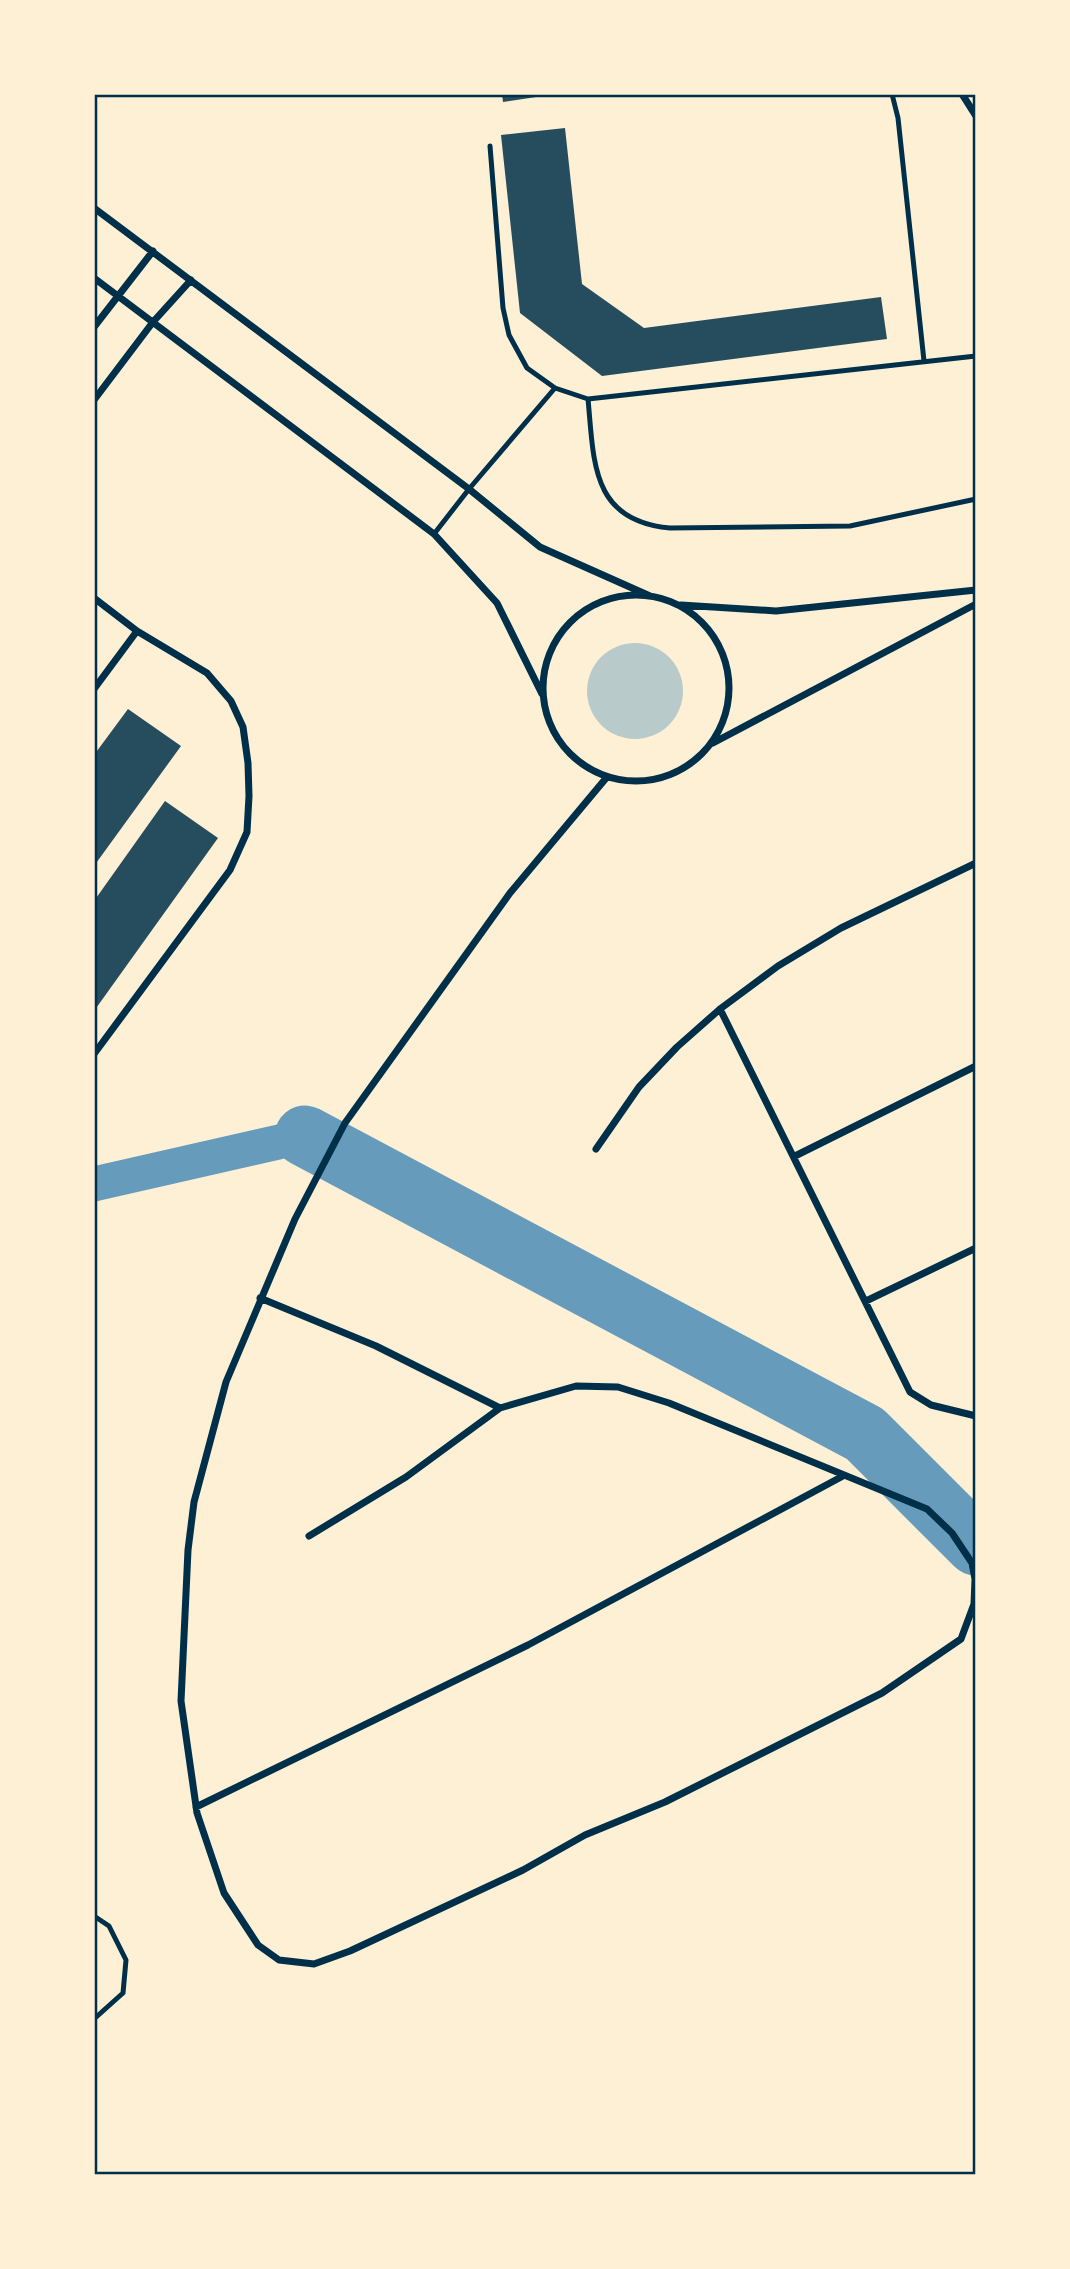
<svg xmlns="http://www.w3.org/2000/svg" width="1070" height="2269" viewBox="0 0 1070 2269" font-family="'Open Sans',sans-serif">
  <style>
    .green { fill: #b9caca }
    .lines { fill: none; stroke-linecap: round; stroke-linejoin: round }
    .canal { stroke: #669bbc; stroke-width: 35 }
    .river { stroke: #669bbc; stroke-width: 61 }
    .building { fill: #264d5e }
    .service { stroke: #003049; stroke-width: 5 }
    .minor { stroke: #003049; stroke-width: 7 }
    .neatline { fill: none; stroke: #003049; stroke-width: 2.5 }
  </style>
  <rect width="100%" height="100%" fill="#fdf0d5"/>
  <path class="green" d="M587 691a48 48 0 1 1 96 0a48 48 0 1 1-96 0Z"/>
  <g class="lines">
    <path class="canal" d="M94 1184 305 1136"/>
    <path class="river" d="M305 1136 865 1434 976 1545"/>
  </g>
  <path class="building" d="M502 94H543V96L503 102Z
    M565 128 582 284 644 328 881 297 887 339 602 376 520 313 501 135Z
    M128 709 181 746 94 866V755Z
    M165 801 218 838 94 1011V901Z"/>
  <g class="lines">
    <path class="service" d="M892 94 898 118 924 361
      M490 146 503 308 509 335 527 368 555 388 588 399C594 462 591 521 670 528L850 526 976 499
      M588 399 976 356
      M434 534 469 489 555 388
      M94 1916 109 1926 126 1960 123 1993 94 2019"/>
    <path class="minor" d="M962 94 976 116
      M94 208 469 489 540 547 650 596
      M94 278 434 534 497 603 542 694
      M94 327 153 251
      M94 400 153 322 191 280
      M543 688a93 93 0 1 1 186 0a93 93 0 1 1-186 0Z
      M94 598 137 631 207 673 231 701 243 727 248 763 249 796 247 832 230 870 94 1054
      M681 605 776 611 976 590
      M94 689 137 631
      M713 743 976 604
      M720 1009 910 1392 931 1405 976 1416
      M596 1149 639 1087 677 1047 720 1009 778 966 841 928 976 863
      M795 1156 976 1066
      M260 1298 376 1346 500 1408
      M866 1301 976 1248
      M309 1536 406 1477 500 1408 576 1386 618 1387 669 1403 927 1509 952 1533 972 1563 975 1579 974 1604 961 1639 882 1693 665 1802 585 1835 523 1870 350 1951 314 1964 279 1960 258 1945 224 1893 197 1813 181 1701 188 1550 194 1502 226 1382 295 1219 345 1123 510 893 607 777
      M196 1807 528 1645 843 1476"/>
  </g>
  <rect width="1070" height="2269" fill="none" stroke="#fdf0d5" stroke-width="192"/>
  <rect x="96" y="96" width="878" height="2077" class="neatline"/>
</svg>
